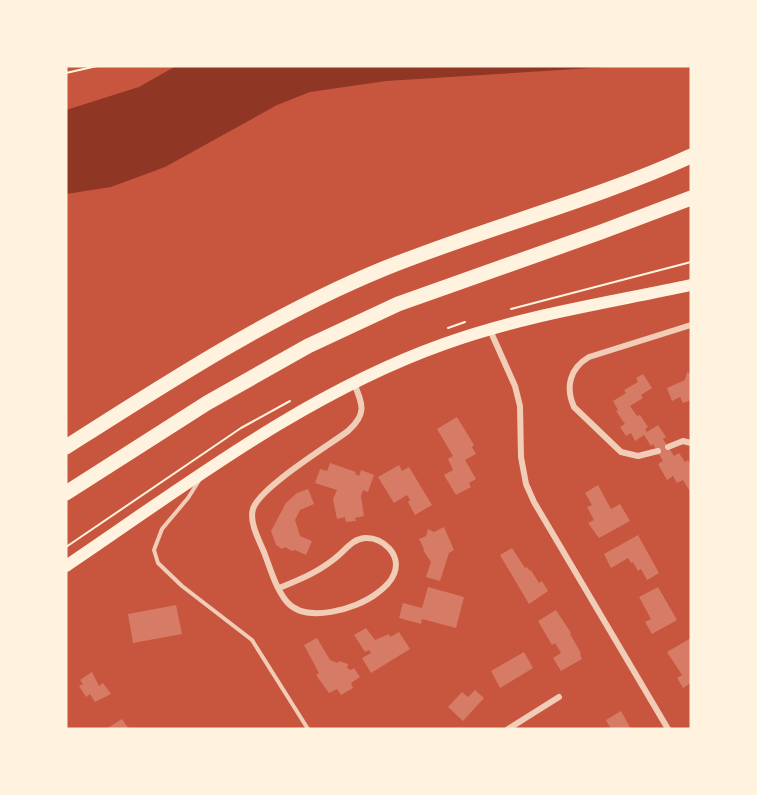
<svg xmlns="http://www.w3.org/2000/svg" width="757" height="795" viewBox="0 0 757 795" font-family="'Exo 2',sans-serif">
  <style>
    .water { fill: #8f3625 }
    .building { fill: #d67c66 }
    .lines { fill: none; stroke-linecap: round; stroke-linejoin: round }
    .path { stroke: #fff3e0; stroke-width: 2 }
    .service { stroke: #f1ccb7; stroke-width: 4 }
    .minor { stroke: #f1ccb7; stroke-width: 6 }
    .secondary { stroke: #fff3e0; stroke-width: 12 }
    .motorway { stroke: #fff3e0; stroke-width: 15 }
  </style>
  <rect width="100%" height="100%" fill="#c8553d"/>
  <path class="water" d="M176 66H623L386 81 310 92 277 105 165 167 111 187 66 194V110L139 87Z"/>
  <path class="building" d="M687 372 691 374V400L683 403 680 397 672 401 667 388 685 380Z
    M643 374 652 388 641 395 643 398 630 406 637 416 640 415 648 427 645 429 647 432 658 425 666 437 663 439 674 456 679 453 685 462 688 460 691 465V493L683 480 677 483 673 476 667 480 658 464 663 461 653 444 651 446 644 435 635 441 631 433 626 436 620 427 625 424 616 411 618 410 613 401 626 393 624 390 638 382 636 378Z
    M457 417 474 445 472 447 476 454 465 460 476 479 469 483 471 487 456 495 444 475 453 470 448 459 453 456 437 429Z
    M330 463 356 472 355 474 359 476 361 470 374 475 368 492 363 490 361 496 364 516 355 518 356 521 346 522 345 517 337 519 333 499 337 490 315 483 320 469 327 471Z
    M399 465 402 471 409 467 432 505 415 515 408 502 410 500 407 495 394 503 378 477Z
    M598 485 611 509 620 504 630 521 599 538 588 523 594 520 587 507 592 505 585 493Z
    M308 489 314 504 300 510 295 520 300 536 312 541 306 555 295 550 292 551 285 547 282 549 276 545 271 531 286 503 297 493Z
    M444 527 454 550 449 553 440 581 426 577 431 562 423 550 424 549 419 539 426 536 428 529 434 532Z
    M638 535 659 573 647 580 641 569 638 571 633 562 631 563 628 558 611 568 604 554Z
    M512 548 525 568 527 567 530 571 531 570 539 583 542 581 548 591 529 604 500 555Z
    M428 587 464 597 456 628 422 619 421 624 399 618 403 603 422 608Z
    M658 587 677 620 652 634 645 622 651 619 639 597Z
    M176 605 182 634 133 643 128 614Z
    M556 610 571 633 570 634 581 653 580 654 582 659 561 671 553 658 561 653 555 643 552 645 538 621Z
    M366 628 375 640 389 634 390 637 399 632 410 649 371 673 362 658 371 653 369 650 365 652 354 635Z
    M317 638 330 660 338 663 339 661 348 664 347 668 351 670 354 668 360 677 351 683 353 688 341 695 337 689 329 693 316 675 319 673 304 645Z
    M691 638V683L683 688 677 678 682 675 667 652Z
    M524 652 533 668 500 688 491 671Z
    M92 672 99 686 103 683 111 694 95 702 90 694 86 697 79 686 83 684 80 680Z
    M475 690 484 698 463 721 448 707 462 692 468 697Z
    M621 711 631 729H611L606 720Z
    M122 719 129 729H106Z"/>
  <g class="lines">
    <path class="path" d="M66 73 97 66
      M511 309 691 262
      M448 328 465 322
      M66 547 241 428 290 401"/>
    <path class="service" d="M200 479 188 498 162 529 154 550 158 563 182 586 252 640 308 729"/>
    <path class="minor" d="M490 330 515 386 520 406 521 457 526 484 534 502 668 729
      M668 447 683 441 691 443
      M658 451 638 456 621 452 574 407C565 387 570 368 589 357L691 325
      M279 588C301 579 321 571 339 555 347 548 353 539 365 538 383 537 402 555 394 574 391 582 383 589 376 594 356 609 306 624 287 602 276 589 270 568 264 552 259 540 249 522 253 509 259 488 328 446 348 431 367 414 363 405 354 383
      M508 729 559 697"/>
    <path class="secondary" d="M66 566C186 485 306 393 444 344 524 315 608 303 691 285"/>
    <path class="motorway" d="M66 447C168 382 271 315 383 269 484 228 592 201 691 156
      M66 493 207 403 308 346 398 304 601 232 691 198"/>
  </g>
  <rect width="757" height="795" fill="none" stroke="#fff3e0" stroke-width="135"/>
</svg>
